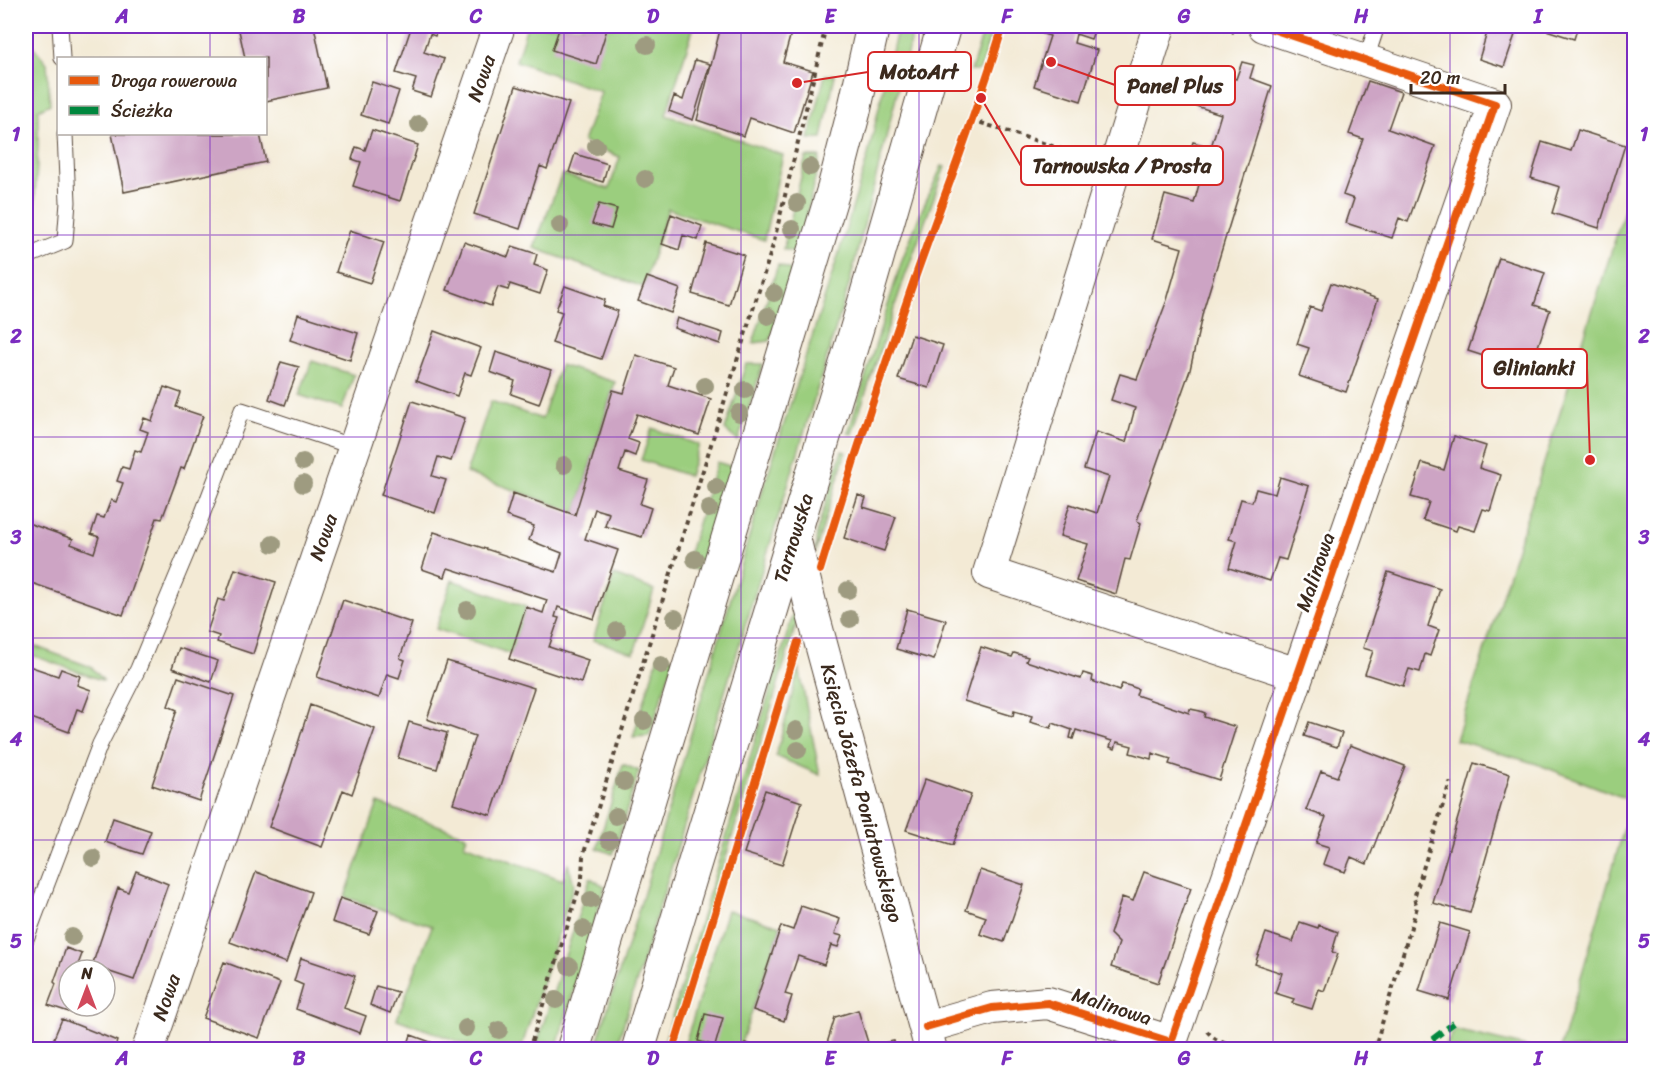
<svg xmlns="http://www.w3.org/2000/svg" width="1660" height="1075" viewBox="0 0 1660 1075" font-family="Sriracha,sans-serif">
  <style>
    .green { fill: #9bce7e; stroke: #6b7c4e; stroke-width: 1.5 }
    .building { fill: #cda4c4 }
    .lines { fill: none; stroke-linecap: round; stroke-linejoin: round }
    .service-casing { stroke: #574739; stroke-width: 17 }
    .minor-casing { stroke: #574739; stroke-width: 34 }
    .primary-casing { stroke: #574739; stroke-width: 35 }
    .path { stroke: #574739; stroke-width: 4; stroke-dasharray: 4.5 4.5; stroke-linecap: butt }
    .service { stroke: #fff; stroke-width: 15 }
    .minor { stroke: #fff; stroke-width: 32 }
    .primary { stroke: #fff; stroke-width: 33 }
    .quiet { stroke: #00873e; stroke-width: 6; stroke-dasharray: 12 6; stroke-linecap: butt }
    .cycleway-casing { stroke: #fff; stroke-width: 11 }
    .cycleway { stroke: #e8590c; stroke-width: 8 }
    .tree { fill: #9e9b80 }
    .grid { fill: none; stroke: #7b2cbf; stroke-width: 1.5; stroke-opacity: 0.55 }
    .labels { text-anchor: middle; stroke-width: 5; stroke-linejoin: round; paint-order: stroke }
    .street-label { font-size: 20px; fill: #3b2a1e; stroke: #fff }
    .leader { fill: none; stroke: #d62828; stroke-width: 2 }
    .callout-dot { fill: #d62828; stroke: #fff; stroke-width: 2 }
    .callout { fill: #fff; stroke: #d62828; stroke-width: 2 }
    .callout-label { font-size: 21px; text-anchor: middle; font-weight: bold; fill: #3b2a1e }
    .neatline { fill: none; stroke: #7b2cbf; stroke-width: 2 }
    .grid-label { font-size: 20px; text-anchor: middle; font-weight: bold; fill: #7b2cbf }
  </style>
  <rect width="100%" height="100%" fill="#fff"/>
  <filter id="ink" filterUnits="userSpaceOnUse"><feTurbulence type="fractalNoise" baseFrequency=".0167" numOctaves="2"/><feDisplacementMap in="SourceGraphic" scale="12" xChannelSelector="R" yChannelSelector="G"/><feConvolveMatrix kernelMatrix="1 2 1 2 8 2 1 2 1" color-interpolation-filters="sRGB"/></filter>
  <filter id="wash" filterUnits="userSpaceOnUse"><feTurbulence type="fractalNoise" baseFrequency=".008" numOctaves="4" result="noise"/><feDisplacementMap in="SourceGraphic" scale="24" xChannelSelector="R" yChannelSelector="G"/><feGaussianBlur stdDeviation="1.35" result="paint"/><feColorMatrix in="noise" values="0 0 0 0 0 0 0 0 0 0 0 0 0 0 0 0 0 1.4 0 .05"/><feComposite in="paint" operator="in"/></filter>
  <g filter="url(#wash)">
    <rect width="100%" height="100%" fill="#f3ead5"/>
    <path class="green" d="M527 26H694L666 115 783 155 764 240 668 209 643 287 534 248 562 174 609 189 620 157 583 142 601 92 516 61Z
      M898 26H914L849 285 616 1049H595L646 886 764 486 837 259 867 159Z
      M985 26H993L981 67 976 71H971Z
      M26 38 47 63 50 104 38 110V147L33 230 26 233Z
      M825 75H835L822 138 809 139Z
      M806 157H820L798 253 783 249Z
      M942 166 945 167 902 285 852 434 848 433 902 260 921 212Z
      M1634 180V1049H1560L1632 801 1537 764 1456 740Z
      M778 265 793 271 770 341 753 343Z
      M312 361 354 375 342 409 299 395Z
      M746 364H763L738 441 725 430Z
      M560 365 615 382 576 512 466 473 491 401 542 419Z
      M652 428 699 445 689 476 641 460Z
      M842 451 846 452 815 553 817 531Z
      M717 462 733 467 702 572 685 566Z
      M614 575 654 590 634 653 593 640Z
      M452 580 526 607 511 654 436 629Z
      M797 601 801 608 668 1049 662 1050Z
      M34 646 91 667 104 681 26 653Z
      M659 653 674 659 649 736 633 737Z
      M799 668 820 775 776 756Z
      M623 764 639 771 613 854 597 848Z
      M378 803 467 836 464 844 563 880 568 864 574 884 521 1049H479L397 1019 432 926 345 897Z
      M590 878 605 886 556 1049 535 1050Z
      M727 910 781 926 739 1049 683 1050Z
      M1455 1030 1535 1049H1443Z"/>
    <g id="blocks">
      <path class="building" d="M238 26H314L327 88 266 101V58H245Z
        M405 26H439L435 36 430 34 424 52 444 59 431 97 412 91 416 79 396 73 411 28Z
        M560 26H608L596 64 552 50Z
        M721 26H793L783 62 813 71 794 133 750 118 744 136 697 120Z
        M1046 26H1079L1094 31 1091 39 1076 34 1074 43 1097 50 1081 101 1034 86 1050 36 1043 34Z
        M1489 26H1518L1504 67 1479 59Z
        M1534 26H1578L1574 39Z
        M695 60 710 64 693 120 669 111 674 96 683 100Z
        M1242 62 1254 65 1250 78 1272 86 1203 311 1190 370 1141 508 1137 521 1141 523 1130 560 1125 559 1116 594 1076 581 1088 544 1060 536 1070 504 1097 513 1109 477 1084 469 1096 432 1126 442 1135 408 1111 400 1120 374 1137 379 1167 300 1182 248 1152 239 1165 195 1194 203 1201 177 1183 172 1193 142 1211 147 1221 114 1196 106 1203 82 1207 70 1236 79Z
        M1368 81 1401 92 1388 129 1435 146 1408 222 1399 218 1392 238 1346 223 1354 199 1343 195 1363 139 1349 134Z
        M372 82 399 91 388 124 361 115Z
        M516 86 569 103 547 169 540 166 520 229 474 214Z
        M372 130 418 145 400 201 353 186 361 162 352 159 356 147 365 150Z
        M1578 130 1625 145 1599 228 1552 213 1560 187 1531 178 1542 142 1571 151Z
        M112 134H260L266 162 124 192Z
        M575 154 608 164 603 182 569 172Z
        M599 204 617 209 611 229 592 224Z
        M671 214 702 226 698 240 683 235 679 250 662 244Z
        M350 230 384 242 370 283 336 272Z
        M464 242 508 257 512 246 537 254 534 265 548 270 540 294 510 284 508 290 498 287 491 306 447 290Z
        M706 243 744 255 729 305 692 294Z
        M1499 258 1545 273 1534 305 1550 310 1530 371 1468 351Z
        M647 277 680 289 671 313 638 301Z
        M1331 283 1378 299 1346 392 1299 376 1309 348 1297 344 1310 307 1321 311Z
        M565 286 605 300 603 306 618 311 601 359 552 343 562 312 556 310Z
        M298 314 358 333 350 360 290 340Z
        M677 318 723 333 720 344 674 328Z
        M434 331 481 348 471 375 465 373 457 396 416 381Z
        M912 335 943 345 929 388 898 379Z
        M496 352 551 370 539 404 511 394 515 381 490 372Z
        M636 355 674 367 668 385 711 399 699 435 637 414 628 439 639 443 635 456 625 452 619 471 648 480 640 504 651 508 642 537 605 526 609 513 595 509 585 539 618 550 594 619 558 607 555 617 559 618 549 647 588 660 581 683 509 659 526 607 543 613 547 600 448 568 445 577 422 569 434 532 556 572 562 553 529 540 534 526 506 516 513 493 575 515 613 390 624 393Z
        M281 362 299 367 285 405 269 399Z
        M164 387 181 393 176 407 203 416 184 469 181 468 162 519 157 518 123 615 26 581V528L28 523 73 539 71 544 94 553 99 537 91 534 97 516 104 518 111 500 116 502 123 483 117 481 122 467 129 469 135 450 141 452 148 432 140 429 144 418 152 421Z
        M412 401 465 418 451 461 438 457 432 476 446 480 435 513 381 495Z
        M1454 436 1486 446 1479 468 1501 475 1490 511 1483 509 1475 531 1458 526 1456 531 1423 520 1429 502 1411 497 1422 463 1444 470Z
        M1280 477 1309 486 1286 560 1278 558 1270 581 1229 568 1237 541 1229 539 1241 499 1252 502 1256 489 1275 494Z
        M858 495 866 498 863 507 896 517 884 551 844 538Z
        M235 569 276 582 253 654 217 642 219 636 207 632 218 599 224 601Z
        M1388 572 1440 589 1428 626 1439 630 1430 656 1425 654 1420 672 1409 669 1403 686 1365 674 1373 651 1363 648Z
        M343 600 412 623 400 658 405 660 399 678 387 674 379 698 317 677Z
        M907 609 946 620 934 660 896 649Z
        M981 647 1012 657 1014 653 1028 657 1026 661 1081 679 1083 673 1093 676 1092 681 1119 691 1122 684 1130 686 1138 689 1136 695 1189 713 1190 709 1200 711 1205 713 1204 717 1236 727 1219 780 1169 764 1171 759 1152 753 1151 759 1130 753 1132 746 1117 742 1115 749 1110 747 1112 741 1076 730 1073 739 1070 738 1072 730 1053 723 1051 728 1030 722 1032 716 1014 711 1013 716 964 701Z
        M179 648 218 661 211 682 172 668Z
        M447 661 534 688 491 815 453 803 475 736 427 719Z
        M26 665 58 676 61 669 80 676 77 685 91 690 83 711 77 709 69 732 26 716Z
        M178 677 234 696 199 801 152 785 177 710 168 706Z
        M310 705 375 729 352 794 343 790 322 847 269 827 289 772Z
        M409 722 447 733 437 769 398 758Z
        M1309 722 1342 733 1337 747 1304 736Z
        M1350 745 1405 766 1367 864 1351 857 1345 872 1323 864 1329 847 1316 843 1326 817 1306 810 1321 771 1337 777Z
        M1474 763 1510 774 1470 913 1433 903Z
        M925 779 971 795 953 845 906 830Z
        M765 790 802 802 782 865 744 853Z
        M113 818 151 831 142 854 105 842Z
        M980 870 1024 885 1004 942 980 934 986 917 966 910Z
        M136 871 168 884 134 980 92 966 118 888 128 892Z
        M256 872 311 892 286 963 230 942Z
        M1144 872 1191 888 1158 983 1111 967 1119 943 1110 934 1122 897 1133 901Z
        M340 898 378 911 369 934 332 922Z
        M801 906 840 919 835 934 842 936 838 947 831 945 824 965 798 956 785 994 792 996 784 1021 753 1010 781 926 793 930Z
        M1300 922 1318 928 1319 925 1338 932 1332 952 1338 954 1324 991 1319 989 1312 1009 1292 1003 1294 999 1275 993 1282 973 1255 964 1266 933 1293 942Z
        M1440 923 1470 932 1449 1000 1419 991Z
        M66 948 82 954 76 970H69V1006H81L78 1015 48 1005 56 984 54 982Z
        M301 958 355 976 344 1008 366 1016 360 1033 296 1009 303 985 294 981Z
        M224 962 280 983 259 1038 203 1018Z
        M376 986 398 992 390 1013 370 1005Z
        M858 1010 869 1046 894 1041 896 1050H825L835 1017Z
        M705 1014 723 1018 715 1046 698 1041Z
        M62 1019 117 1041 114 1050H49Z
        M411 1035 450 1049V1050H406Z
        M745 1043 766 1049V1050H743Z"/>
    </g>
  </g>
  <g filter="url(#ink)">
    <use href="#blocks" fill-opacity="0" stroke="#574739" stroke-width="1.5"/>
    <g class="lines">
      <g class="service-casing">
        <path id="service" d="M60 26 62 58
          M1366 59 1377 26
          M26 257 65 241 68 202 65 134
          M26 939 100 744 138 669 197 528 242 410 354 447"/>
      </g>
      <g class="minor-casing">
        <path id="minor" d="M1159 26 989 573 1297 674
          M794 537 811 607 931 1050
          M926 1027 992 1008 1048 1003 1171 1042 1495 104 1264 26
          M148 1050 499 26"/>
      </g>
      <g class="primary-casing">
        <path id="primary" d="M573 1050 834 188 854 111 873 26
          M638 1050 859 321 944 26"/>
      </g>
      <path class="path" d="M1215 26 1234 32
        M972 120 1086 157
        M1207 1031C1216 1043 1231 1045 1245 1050
        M529 1050 582 879 583 856 773 245 826 26
        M1374 1050 1417 907 1414 898 1450 782"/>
      <use href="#service" class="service"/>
      <use href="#minor" class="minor"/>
      <use href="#primary" class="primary"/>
      <path class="quiet" d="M1418 1050 1454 1023"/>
      <g class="cycleway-casing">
        <path id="cycleway" d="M820 570C848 477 878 384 910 292 941 203 976 116 1003 26
          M926 1027 992 1008 1048 1003 1171 1042 1495 104 1264 26
          M673 1050 798 642"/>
      </g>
      <use href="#cycleway" class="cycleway"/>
    </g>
    <g class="tree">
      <circle cx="647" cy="45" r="9"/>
      <circle cx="419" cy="124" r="9"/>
      <circle cx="596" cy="146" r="9"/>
      <circle cx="810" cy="167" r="9"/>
      <circle cx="645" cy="179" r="9"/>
      <circle cx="797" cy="203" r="9"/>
      <circle cx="560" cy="225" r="9"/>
      <circle cx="792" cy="229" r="9"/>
      <circle cx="774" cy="293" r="9"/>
      <circle cx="768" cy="316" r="9"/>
      <circle cx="705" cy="386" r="9"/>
      <circle cx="745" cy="390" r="9"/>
      <circle cx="739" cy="413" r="9"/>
      <circle cx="303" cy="462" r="9"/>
      <circle cx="564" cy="465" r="9"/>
      <circle cx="303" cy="484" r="9"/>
      <circle cx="716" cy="487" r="9"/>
      <circle cx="709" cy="509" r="9"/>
      <circle cx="273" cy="544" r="9"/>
      <circle cx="695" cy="559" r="9"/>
      <circle cx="848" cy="590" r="9"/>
      <circle cx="467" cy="610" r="9"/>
      <circle cx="675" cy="618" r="9"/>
      <circle cx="850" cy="619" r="9"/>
      <circle cx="617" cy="631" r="9"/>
      <circle cx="661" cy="665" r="9"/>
      <circle cx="644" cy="721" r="9"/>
      <circle cx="796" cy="730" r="9"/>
      <circle cx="798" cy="750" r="9"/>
      <circle cx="624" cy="782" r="9"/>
      <circle cx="616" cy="816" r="9"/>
      <circle cx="609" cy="840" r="9"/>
      <circle cx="93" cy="858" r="9"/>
      <circle cx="591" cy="900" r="9"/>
      <circle cx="583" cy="929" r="9"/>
      <circle cx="72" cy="937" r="9"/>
      <circle cx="569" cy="966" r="9"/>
      <circle cx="556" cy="1000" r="9"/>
      <circle cx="466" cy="1028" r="9"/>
      <circle cx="499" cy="1030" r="9"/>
    </g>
  </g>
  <path class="grid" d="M210 26V58M387 26V1050M564 26V1050M741 26V1050M919 26V1050M1096 26V1050M1273 26V1050M1450 26V1050M210 134V1050M26 235H1634M26 437H1634M26 638H1634M26 840H1634"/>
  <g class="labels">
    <g class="street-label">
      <text transform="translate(481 78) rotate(-71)" y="7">Nowa</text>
      <text transform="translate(323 537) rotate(-71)" y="7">Nowa</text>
      <text transform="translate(793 538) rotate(-73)" y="7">Tarnowska</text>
      <text transform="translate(1315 572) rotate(-71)" y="7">Malinowa</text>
      <text transform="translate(862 793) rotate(75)" y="7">Księcia Józefa Poniatowskiego</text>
      <text transform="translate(166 997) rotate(-71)" y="7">Nowa</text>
      <text transform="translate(1112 1006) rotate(18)" y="7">Malinowa</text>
    </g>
  </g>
  <path class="leader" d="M797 83L868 72M1051 62L1115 85M981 98L1021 166M1590 460L1587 368"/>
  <g class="callout-dot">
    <circle cx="797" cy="83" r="6"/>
    <circle cx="1051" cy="62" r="6"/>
    <circle cx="981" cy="98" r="6"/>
    <circle cx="1590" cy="460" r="6"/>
  </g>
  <g class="callout">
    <rect x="868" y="52" width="103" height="39" rx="6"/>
    <rect x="1115" y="66" width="120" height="39" rx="6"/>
    <rect x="1021" y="146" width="202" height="39" rx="6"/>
    <rect x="1482" y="349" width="105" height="39" rx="6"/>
  </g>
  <g class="callout-label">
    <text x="919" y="79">MotoArt</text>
    <text x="1175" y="93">Panel Plus</text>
    <text x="1122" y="173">Tarnowska / Prosta</text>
    <text x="1534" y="375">Glinianki</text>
  </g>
  <rect width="1660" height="1075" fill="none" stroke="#fff" stroke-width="66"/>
  <rect x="57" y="57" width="210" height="78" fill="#ffffff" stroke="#b1aaa5" stroke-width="1.5"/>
  <rect x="69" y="76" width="30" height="9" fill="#e8590c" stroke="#b1aaa5" stroke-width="1.5"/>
  <text x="111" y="87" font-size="18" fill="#3b2a1e">Droga rowerowa</text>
  <rect x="69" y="106" width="30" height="9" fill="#00873e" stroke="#b1aaa5" stroke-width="1.5"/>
  <text x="111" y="117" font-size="18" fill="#3b2a1e">Ścieżka</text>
  <g transform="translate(87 988)"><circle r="28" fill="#ffffff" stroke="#b1aaa5" stroke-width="1.5"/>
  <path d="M0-4.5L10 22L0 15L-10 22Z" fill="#d1495b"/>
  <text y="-9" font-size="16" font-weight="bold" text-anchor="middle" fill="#3b2a1e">N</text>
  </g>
  <path d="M1411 84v9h94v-9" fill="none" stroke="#3b2a1e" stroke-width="3"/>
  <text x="1420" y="84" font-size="18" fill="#3b2a1e" stroke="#ffffff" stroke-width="4.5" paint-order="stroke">20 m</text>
  <rect x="33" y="33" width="1594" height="1009" class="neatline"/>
  <g class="grid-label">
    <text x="122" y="23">A</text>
    <text x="299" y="23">B</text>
    <text x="476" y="23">C</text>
    <text x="653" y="23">D</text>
    <text x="830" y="23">E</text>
    <text x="1007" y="23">F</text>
    <text x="1184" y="23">G</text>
    <text x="1361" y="23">H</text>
    <text x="1538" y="23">I</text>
    <text x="16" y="141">1</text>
    <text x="1644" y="141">1</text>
    <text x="16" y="343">2</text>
    <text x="1644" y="343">2</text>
    <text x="16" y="544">3</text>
    <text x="1644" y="544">3</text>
    <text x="16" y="746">4</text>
    <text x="1644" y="746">4</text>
    <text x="16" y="948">5</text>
    <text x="1644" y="948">5</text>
    <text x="122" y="1065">A</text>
    <text x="299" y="1065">B</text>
    <text x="476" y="1065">C</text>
    <text x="653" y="1065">D</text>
    <text x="830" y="1065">E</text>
    <text x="1007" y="1065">F</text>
    <text x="1184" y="1065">G</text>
    <text x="1361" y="1065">H</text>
    <text x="1538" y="1065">I</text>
  </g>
</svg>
